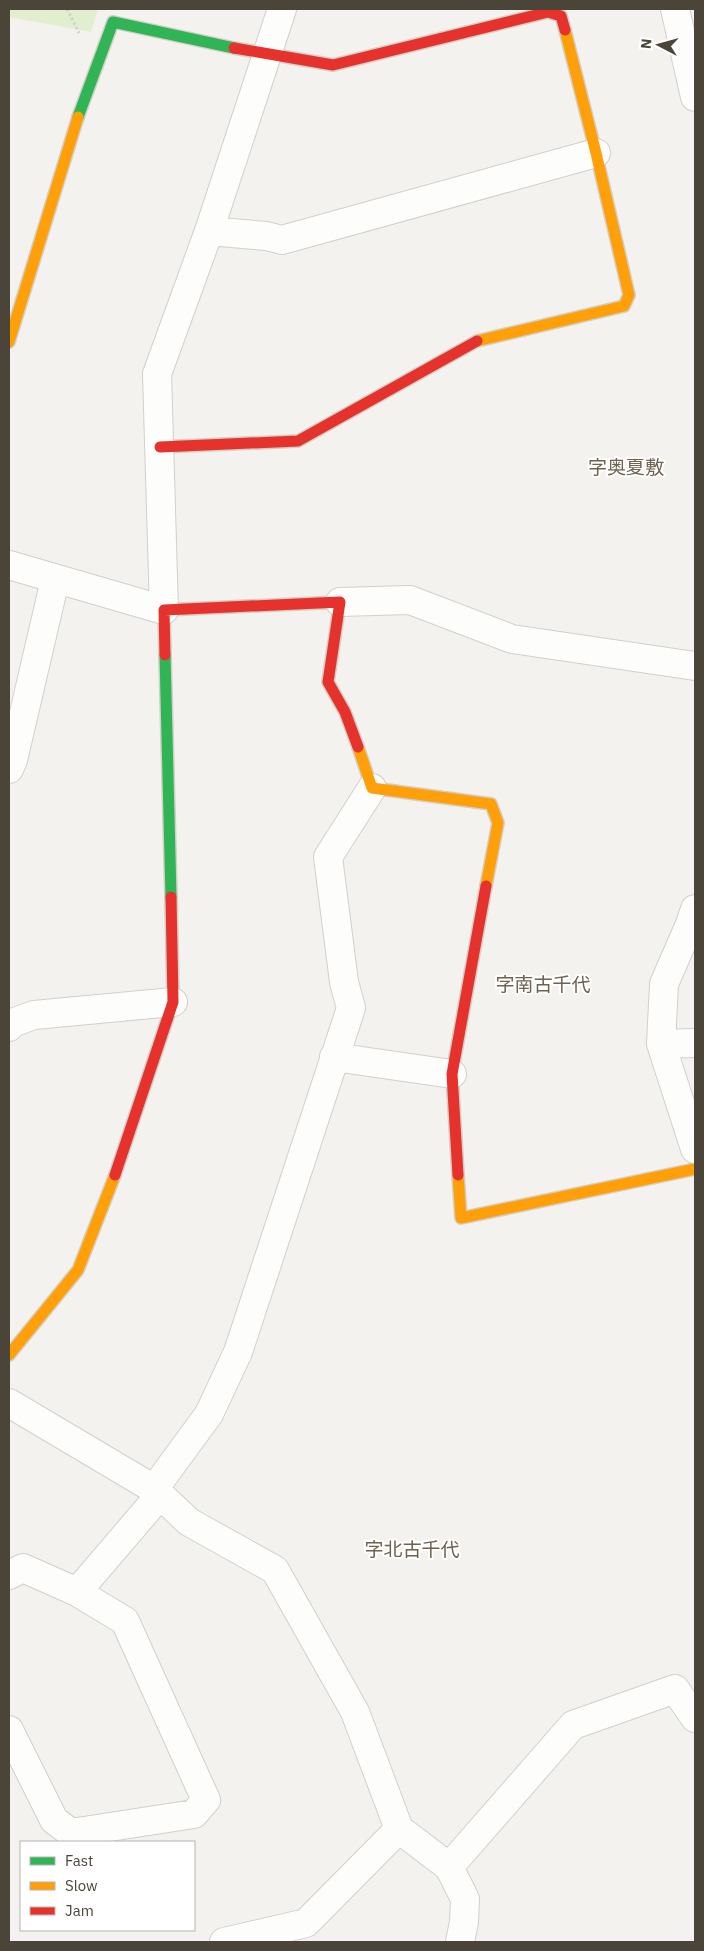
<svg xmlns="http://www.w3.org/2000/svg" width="704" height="1951" viewBox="0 0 704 1951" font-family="'IBM Plex Sans','Noto Sans JP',sans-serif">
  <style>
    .green { fill: #e1eecf }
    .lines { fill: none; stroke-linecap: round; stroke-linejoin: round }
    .street-casing { stroke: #d2d0cb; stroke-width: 30 }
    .fast-casing { stroke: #d3cfc5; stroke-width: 14 }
    .slow-casing { stroke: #d3cfc5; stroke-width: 14 }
    .jam-casing { stroke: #d3cfc5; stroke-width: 14 }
    .path { stroke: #d3d2cc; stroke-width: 3; stroke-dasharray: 2.5 2.5; stroke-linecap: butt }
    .street { stroke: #fdfdfc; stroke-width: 28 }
    .fast { stroke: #30b455; stroke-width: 11 }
    .slow { stroke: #ff9f0a; stroke-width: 11 }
    .jam { stroke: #e5322d; stroke-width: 11 }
    .labels { text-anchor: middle; stroke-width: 4; stroke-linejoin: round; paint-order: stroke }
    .quarter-label { font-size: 19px; fill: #6e6250; stroke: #fff }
  </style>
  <rect width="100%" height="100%" fill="#f4f2ee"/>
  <path class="green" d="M9 9H98L91 32 9 17Z"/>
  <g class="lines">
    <g class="street-casing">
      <path id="street" d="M675 9 695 97
        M209 231 266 236 282 240 596 153
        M9 565 164 610 157 374 209 231 282 9
        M340 602 410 600 512 639 695 666
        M9 769 13 760 55 580
        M695 909 690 924 664 984 661 1044 695 1149
        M9 1027 12 1023 34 1015 173 1002
        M661 1044 695 1043
        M334 1057 452 1074
        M9 1403 154 1489 189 1522 275 1570 355 1712 399 1829 449 1867 465 1899 464 1922 460 1942
        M154 1489 209 1414 238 1352 351 1008 344 982 328 857 372 788
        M9 1575 23 1568 77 1592 160 1495
        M9 1730 54 1820 71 1833 194 1814 206 1800 125 1621 77 1592
        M449 1867 573 1725 675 1689 695 1718
        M224 1942 306 1923 399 1829"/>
    </g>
    <g class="fast-casing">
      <path id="fast" d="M78 117 113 22 234 48
        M165 655 171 897"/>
    </g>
    <g class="slow-casing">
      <path id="slow" d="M477 341 624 306 629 295 596 153 565 30
        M9 342 78 117
        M358 747 372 788 491 804 498 823 486 886
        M458 1175 461 1218 695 1169
        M9 1355 78 1270 115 1175"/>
    </g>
    <g class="jam-casing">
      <path id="jam" d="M234 48 333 65 548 12 561 16 565 30
        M160 447 298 441 477 341
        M165 655 164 610 340 602 328 682 345 712 358 747
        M115 1175 173 1002 171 897
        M458 1175 452 1074 486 886"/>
    </g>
    <path class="path" d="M67 9 79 33"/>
    <use href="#street" class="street"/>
    <use href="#fast" class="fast"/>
    <use href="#slow" class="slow"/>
    <use href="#jam" class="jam"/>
  </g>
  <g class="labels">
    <g class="quarter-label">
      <text x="626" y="474">字奥夏敷</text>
      <text x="543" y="991">字南古千代</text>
      <text x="412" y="1556">字北古千代</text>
    </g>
  </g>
  <rect width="704" height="1951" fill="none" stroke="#4b4439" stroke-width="20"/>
  <rect x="20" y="1841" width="175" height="90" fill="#ffffff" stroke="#b7b4b0"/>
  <rect x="30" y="1857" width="25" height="8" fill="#30b455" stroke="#b7b4b0"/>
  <text x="65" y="1866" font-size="15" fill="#4b4439">Fast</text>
  <rect x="30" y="1882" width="25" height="8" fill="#ff9f0a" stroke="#b7b4b0"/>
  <text x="65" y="1891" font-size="15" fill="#4b4439">Slow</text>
  <rect x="30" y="1907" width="25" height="8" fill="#e5322d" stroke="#b7b4b0"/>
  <text x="65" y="1916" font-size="15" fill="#4b4439">Jam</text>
  <g transform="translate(659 45) rotate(276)" stroke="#ffffff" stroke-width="4" paint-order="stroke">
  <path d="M0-4L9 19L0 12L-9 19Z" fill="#4b4439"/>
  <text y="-8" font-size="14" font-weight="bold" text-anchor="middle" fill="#4b4439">N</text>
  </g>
</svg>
